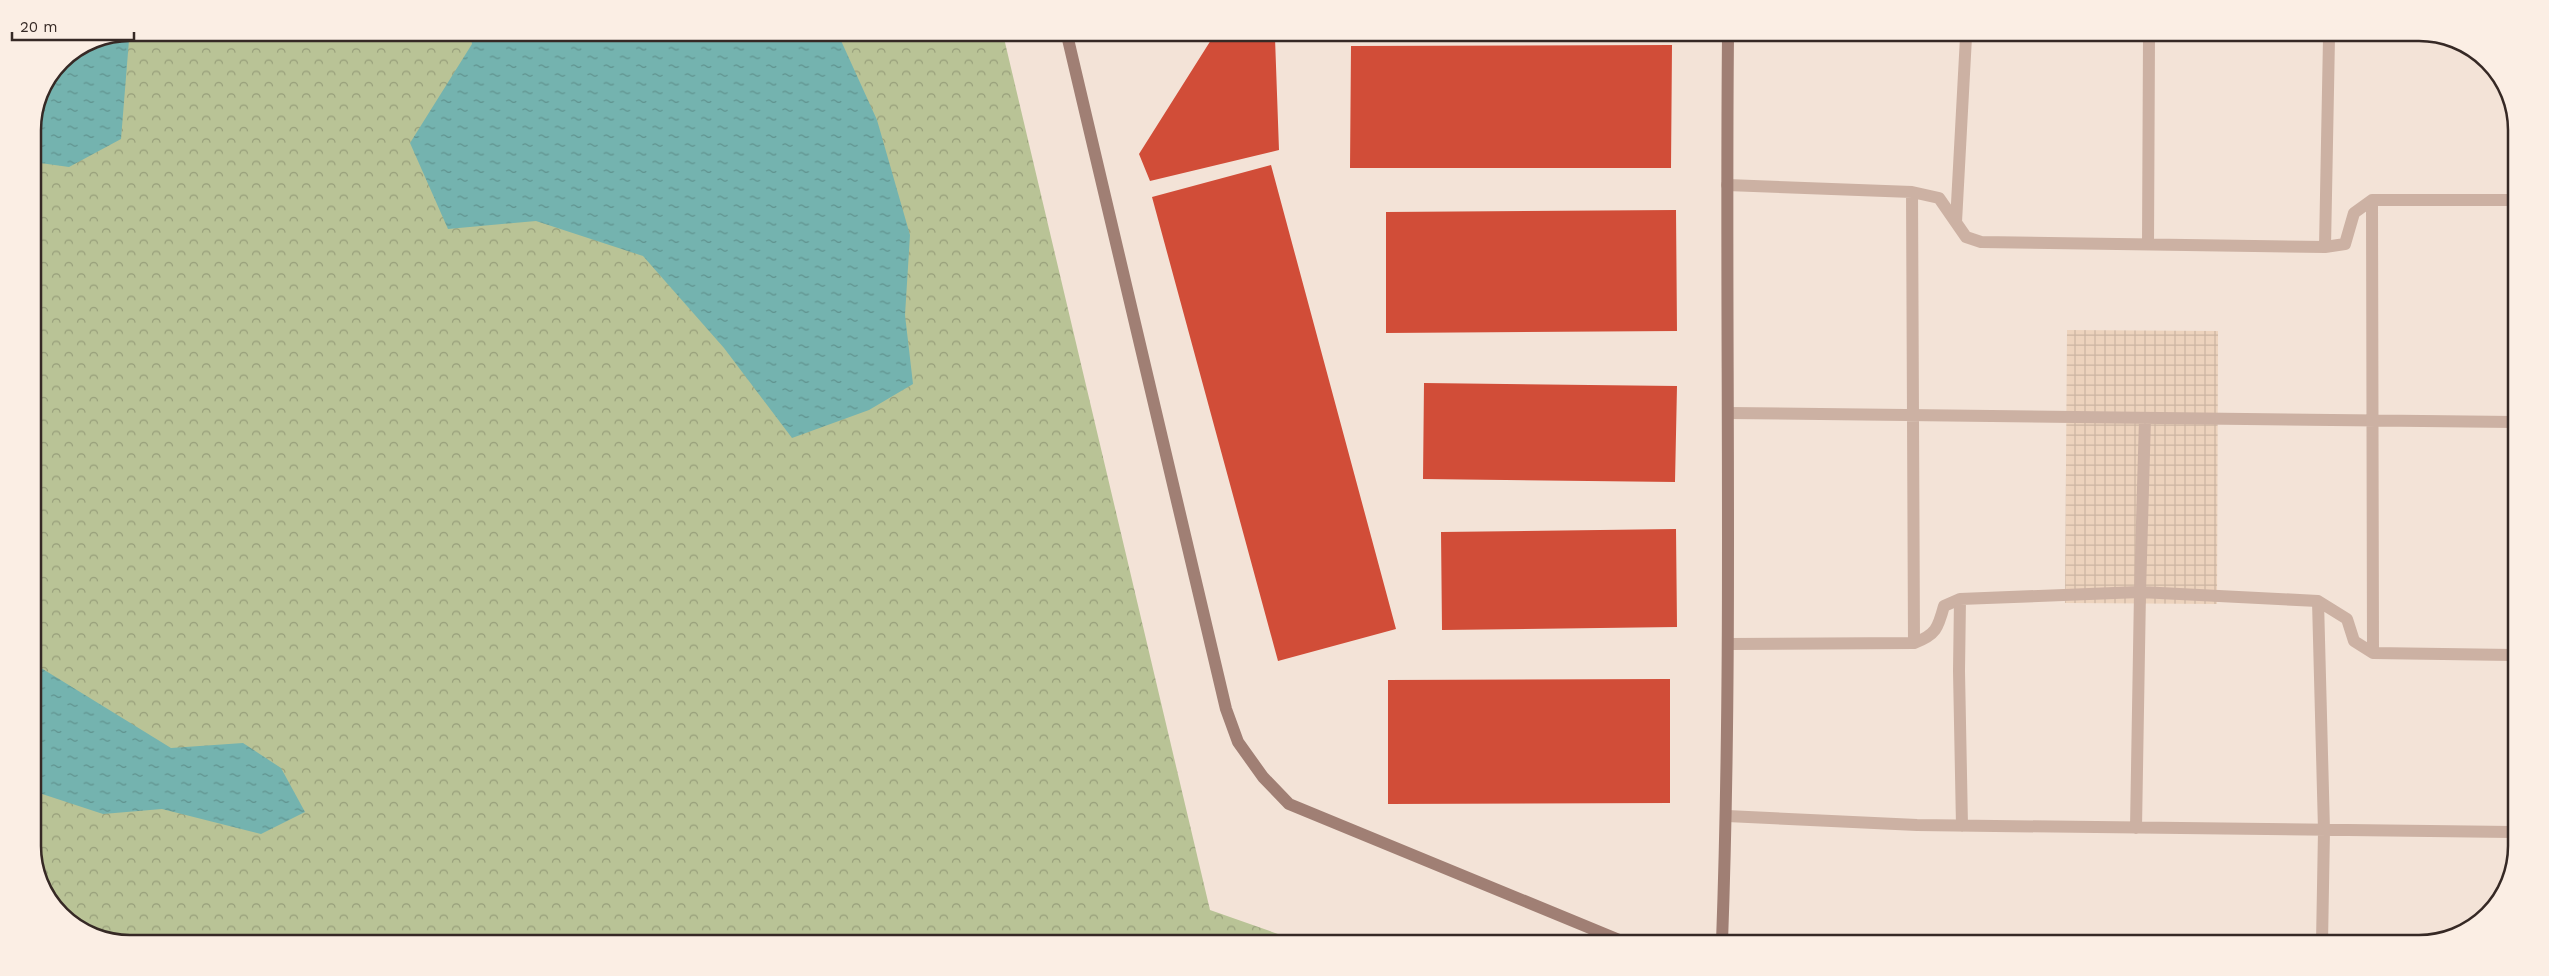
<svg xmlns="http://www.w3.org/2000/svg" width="2549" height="976" viewBox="0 0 2549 976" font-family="'Work Sans',sans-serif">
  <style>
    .forest { fill: url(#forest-crowns) }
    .plaza { fill: url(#plaza-grid) }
    .water { fill: url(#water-ripples) }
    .building { fill: #d14d38 }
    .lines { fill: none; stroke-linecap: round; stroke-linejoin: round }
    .lane { stroke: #ccb1a3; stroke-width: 12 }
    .secondary { stroke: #a07f74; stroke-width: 12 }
    .rim { fill: none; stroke: #362925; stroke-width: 2.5 }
  </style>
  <defs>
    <pattern id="forest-crowns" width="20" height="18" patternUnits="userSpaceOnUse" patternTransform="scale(1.25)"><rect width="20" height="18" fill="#b9c396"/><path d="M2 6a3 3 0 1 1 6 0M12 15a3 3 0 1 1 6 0" fill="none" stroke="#979e7a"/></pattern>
    <pattern id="plaza-grid" width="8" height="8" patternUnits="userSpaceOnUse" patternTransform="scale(1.25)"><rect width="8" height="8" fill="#edd3bd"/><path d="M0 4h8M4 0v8" fill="none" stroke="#ccb5a2"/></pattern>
    <pattern id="water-ripples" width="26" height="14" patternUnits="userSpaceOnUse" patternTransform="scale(1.25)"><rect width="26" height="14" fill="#74b3af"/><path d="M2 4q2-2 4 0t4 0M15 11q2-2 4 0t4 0" fill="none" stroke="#60928e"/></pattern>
  </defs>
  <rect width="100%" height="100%" fill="#f3e3d7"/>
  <path class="forest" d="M131 33 1003 34 1210 910 1298 941 99 938 53 905 33 852V124L40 93 61 61 93 40Z"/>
  <path class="plaza" d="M2067 330 2218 331 2217 604 2065 603Z"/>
  <path class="water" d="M470 33 838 34 877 120 910 235 905 315 913 384 869 410 792 438 724 348 643 256 536 221 448 229 410 143 472 44Z
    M125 34 129 40 121 139 69 167 33 162V124L40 93 61 61 93 40Z
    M33 663 171 748 243 743 281 768 305 812 261 834 162 809 103 814 33 791Z"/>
  <path class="building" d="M1275 38 1279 150 1150 181 1139 154 1211 40Z
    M1672 45 1671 168H1350L1351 46Z
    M1271 165 1396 629 1278 661 1152 197Z
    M1676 210 1677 331 1386 333V212Z
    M1424 383 1677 386 1675 482 1423 479Z
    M1676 529 1677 627 1442 630 1441 532Z
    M1670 679V803L1388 804V680Z"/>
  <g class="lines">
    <path class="lane" d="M1727 185 1912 192 1939 198 1966 237 1981 242 2325 247 2345 244 2354 213 2372 200H2516
      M1912 192 1914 643
      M2372 200 2373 653
      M1956 222 1966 37
      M2148 244 2149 37
      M2325 247 2329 38
      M1728 413 2514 422
      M1960 599 1959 671 1962 826
      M2318 601 2324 830 2322 943
      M1729 644 1914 643C1936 635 1938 628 1944 606L1960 599 2140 592 2318 601 2347 619 2354 641 2373 653 2513 655
      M1727 816 1917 825 2512 832
      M2136 828 2140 592 2145 419"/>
    <path class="secondary" d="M1067 35 1226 709 1238 742 1263 777 1289 804 1624 942
      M1722 942C1733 640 1725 338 1728 36"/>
  </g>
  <path d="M0 0H2549V976H0ZM130 41H2419A89 89 0 0 1 2508 130V846A89 89 0 0 1 2419 935H130A89 89 0 0 1 41 846V130A89 89 0 0 1 130 41Z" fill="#fbeee4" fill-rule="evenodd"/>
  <path class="rim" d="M130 41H2419A89 89 0 0 1 2508 130V846A89 89 0 0 1 2419 935H130A89 89 0 0 1 41 846V130A89 89 0 0 1 130 41Z"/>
  <path d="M12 32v8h122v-8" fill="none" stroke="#362925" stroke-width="2.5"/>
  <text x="20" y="32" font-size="15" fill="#362925" stroke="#fbeee4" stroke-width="4" paint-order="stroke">20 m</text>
</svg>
